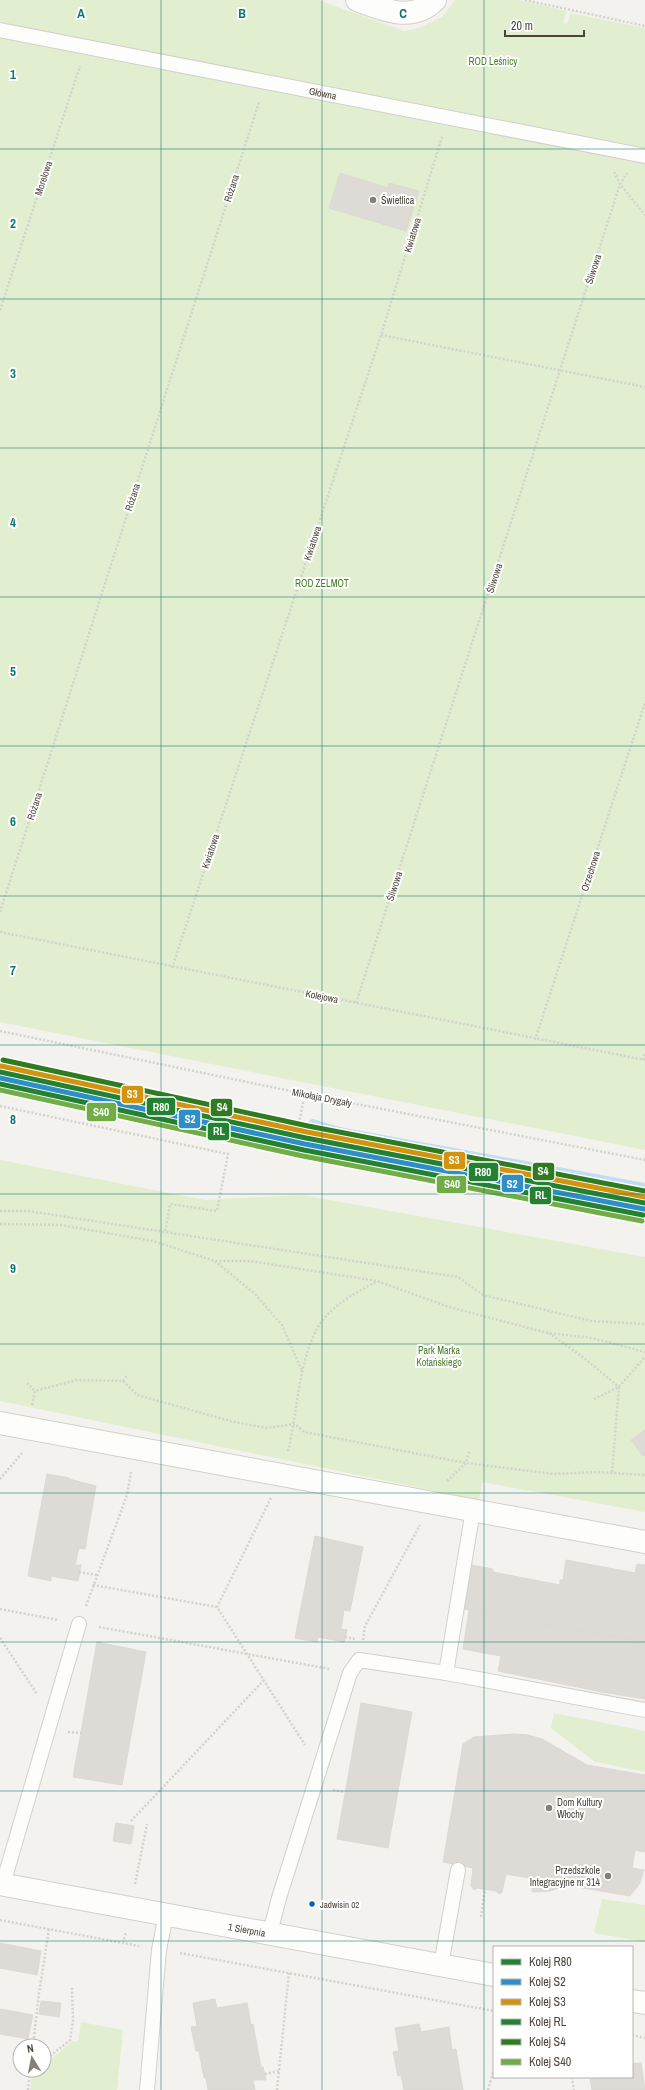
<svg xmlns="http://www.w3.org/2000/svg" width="645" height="2090" viewBox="0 0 645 2090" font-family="'Archivo Narrow',sans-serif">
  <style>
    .green { fill: #e1eecf }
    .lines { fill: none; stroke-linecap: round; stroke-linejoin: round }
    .stream { stroke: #c0ddf1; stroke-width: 8 }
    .building { fill: #dedbd6; stroke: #dcd9d4 }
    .service-casing { stroke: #d2d0cb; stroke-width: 16 }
    .minor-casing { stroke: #d2d0cb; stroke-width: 24 }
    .tertiary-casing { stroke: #d2d0cb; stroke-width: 24 }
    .path { stroke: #d3d2cc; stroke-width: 2.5; stroke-dasharray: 2 2; stroke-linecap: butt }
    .service { stroke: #fdfdfc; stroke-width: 14 }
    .minor { stroke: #fdfdfc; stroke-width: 22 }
    .tertiary { stroke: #fdfdfc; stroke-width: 22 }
    .rail-1-casing { stroke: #fff; stroke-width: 8 }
    .rail-2-casing { stroke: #fff; stroke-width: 8 }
    .rail-3-casing { stroke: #fff; stroke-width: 8 }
    .rail-4-casing { stroke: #fff; stroke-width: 8 }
    .rail-5-casing { stroke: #fff; stroke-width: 8 }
    .rail-6-casing { stroke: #fff; stroke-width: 8 }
    .rail-1 { stroke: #238132; stroke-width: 5 }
    .rail-2 { stroke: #2e8ec7; stroke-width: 5 }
    .rail-3 { stroke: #d2940e; stroke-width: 5 }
    .rail-4 { stroke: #238132; stroke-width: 5 }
    .rail-5 { stroke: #2f7b20; stroke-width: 5 }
    .rail-6 { stroke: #70ad46; stroke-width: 5 }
    .grid { fill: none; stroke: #0f766e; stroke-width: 1; stroke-opacity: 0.55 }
    .poi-dot { fill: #868178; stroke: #fff; stroke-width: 1.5 }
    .bus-dot { fill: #0065bd; stroke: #fff; stroke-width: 1.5 }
    .labels { text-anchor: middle; stroke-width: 4; stroke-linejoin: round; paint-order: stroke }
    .bus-label { font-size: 9px; fill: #4b4439; stroke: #fff; text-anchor: start }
    .park-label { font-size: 10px; fill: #4a7f2a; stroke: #fff }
    .street-label { font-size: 10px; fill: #4b4439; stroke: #fff }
    .poi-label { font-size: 10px; fill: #4b4439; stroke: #fff; text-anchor: start }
    .grid-label { font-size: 13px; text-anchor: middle; font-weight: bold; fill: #0f766e; stroke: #fff; stroke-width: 4; stroke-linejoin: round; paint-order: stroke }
    .line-badge { stroke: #fff; stroke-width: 1.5 }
    .badge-label { font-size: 11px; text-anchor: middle; font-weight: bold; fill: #fff }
  </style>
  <rect width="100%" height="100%" fill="#f4f2ee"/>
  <path class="green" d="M0 0H318L404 31 419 28 443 16 455 0H519L567 11 563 23 567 24 570 13 645 28V1150L0 1022Z
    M0 1160 205 1200 302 1195 645 1257V1512L482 1482 479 1500 0 1401Z
    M554 1713 645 1731V1772L595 1762 551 1728Z
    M602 1899 645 1905V1942L594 1933Z
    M81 2022 123 2030 117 2090H30L32 2076 39 2070H44V2066L72 2041 78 2042Z"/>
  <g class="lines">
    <path class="stream" d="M313 1123 339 1131 645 1187"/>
  </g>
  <path class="building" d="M340 173 388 188 389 183 419 191 406 231 329 208Z
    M645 1430V1455L643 1456 631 1440Z
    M47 1474 69 1478V1479L96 1486 85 1549 79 1548 75 1565H81L78 1581 51 1576V1581L28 1576Z
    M315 1536 363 1547 350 1611 344 1610 341 1629 347 1630 344 1642 318 1637 317 1642 295 1638Z
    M566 1560 635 1573 637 1564 645 1565V1642L462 1609 471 1565 493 1569V1572L560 1585V1580H563Z
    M469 1611 645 1642V1699L602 1692 498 1671 501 1656 463 1649Z
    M97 1642 146 1652 122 1785 73 1777Z
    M361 1703 412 1712 388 1848 337 1839Z
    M514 1734 528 1735 542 1739 587 1765 645 1775V1852L635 1850 632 1868 644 1870 640 1883 630 1896 566 1885 551 1891 533 1892 532 1891 534 1879 506 1874 502 1892 499 1894 496 1891 477 1888 474 1890 471 1886 473 1868 443 1862 463 1744 474 1737Z
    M116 1823 134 1826 131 1844 113 1841Z
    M0 1943 41 1951 37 1975 0 1968Z
    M215 1999 217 2008 247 2003 251 2025 253 2024 261 2067H263L266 2080H253L255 2090H208L206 2078H204L199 2051H196L191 2027 197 2026 193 2003Z
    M41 2001 61 2003 59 2017 39 2014Z
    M0 2009 33 2015 28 2039 0 2034Z
    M419 2024 421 2032 449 2027 452 2050 456 2049 463 2090H404L401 2075 398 2076 393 2052 399 2051 395 2028Z
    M641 2063 645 2090H592L590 2079 605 2077H632V2064Z"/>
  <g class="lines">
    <g class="service-casing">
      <g id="service">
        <path id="s1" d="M0 30 645 156"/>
        <path d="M473 1510 446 1673 645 1710"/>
        <path d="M3 1884 79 1624"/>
        <path d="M270 1933 279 1898 350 1673 359 1660 446 1673"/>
        <path d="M441 1965 458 1870"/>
        <path d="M147 2090 159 1950 166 1915"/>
      </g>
    </g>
    <g class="minor-casing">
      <path id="minor" d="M357 0C384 10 412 23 435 0
        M0 1423 645 1542"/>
    </g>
    <g class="tertiary-casing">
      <g id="tertiary">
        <path id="s2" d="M0 1884 494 1975"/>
        <path d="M632 2001 645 2003"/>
      </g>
    </g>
    <path class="path" d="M525 0 645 26
      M614 172 620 184 645 215
      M0 310 80 66
      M381 335 645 387
      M0 912 259 102
      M0 932 645 1060
      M172 968 381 335 442 137
      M356 1003 620 184 627 173
      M0 1031 305 1094 645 1160
      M535 1040 645 703
      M0 1059 299 1122 305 1094
      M643 1060 645 1053
      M0 1106 228 1154 217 1211 170 1204 165 1232
      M0 1211H28L458 1277 483 1295 591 1321 645 1324
      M0 1224 61 1225 153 1241 215 1261H250L377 1281 449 1307 548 1333 592 1338 645 1352
      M215 1261 255 1294 282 1325 302 1371
      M549 1333 584 1358 619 1387 612 1472
      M123 1381 127 1375
      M27 1383 35 1391
      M594 1399 619 1387 645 1357
      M32 1405 35 1391 77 1380 123 1381 137 1395 234 1422 267 1428 295 1424 304 1432 466 1463 555 1474 597 1472 645 1475
      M288 1451C298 1411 299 1343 328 1314 342 1300 359 1291 376 1282
      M0 1479 23 1452
      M447 1481 466 1463 469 1452
      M271 1498 217 1607 305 1745
      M79 1572 97 1575
      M93 1585 217 1607
      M86 1606 127 1495 131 1472
      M0 1609 58 1620
      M99 1627 330 1669
      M345 1637 355 1639
      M0 1638 37 1694
      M363 1640 365 1626 420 1525
      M68 1732 81 1733
      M333 1790 345 1792
      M131 1821 264 1680
      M135 1884 147 1824
      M481 1917 485 1889
      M0 1920 139 1946
      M123 1943 126 1932
      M180 1953 494 2011
      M632 2035 645 2038
      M33 2046 39 1993 49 1929
      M44 2061 70 2040 73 2021 72 1987
      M265 2074 279 2071
      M572 2077 574 2090
      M28 2090 30 2070
      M277 2090 289 1973
      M488 2090 494 2069"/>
    <use href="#service" class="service"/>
    <use href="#minor" class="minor"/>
    <use href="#tertiary" class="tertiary"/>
    <g class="rail-1-casing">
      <path id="rail-1" d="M0 1072 306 1138 645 1203"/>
    </g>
    <g class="rail-2-casing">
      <path id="rail-2" d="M0 1078 305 1144 644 1209"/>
    </g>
    <g class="rail-3-casing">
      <path id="rail-3" d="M1 1066 307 1132 645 1197"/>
    </g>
    <g class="rail-4-casing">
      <path id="rail-4" d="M0 1084 304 1150 643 1215"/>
    </g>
    <g class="rail-5-casing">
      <path id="rail-5" d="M3 1060 308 1126 645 1191"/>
    </g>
    <g class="rail-6-casing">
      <path id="rail-6" d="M0 1090 303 1156 642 1221"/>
    </g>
    <use href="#rail-1" class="rail-1"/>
    <use href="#rail-2" class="rail-2"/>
    <use href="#rail-3" class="rail-3"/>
    <use href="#rail-4" class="rail-4"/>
    <use href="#rail-5" class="rail-5"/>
    <use href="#rail-6" class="rail-6"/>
  </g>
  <path class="grid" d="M161 0V2090M322 0V2090M484 0V2090M0 149H645M0 299H645M0 448H645M0 597H645M0 746H645M0 896H645M0 1045H645M0 1194H645M0 1344H645M0 1493H645M0 1642H645M0 1791H645M0 1941H645"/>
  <g class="poi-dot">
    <circle cx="373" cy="200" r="4"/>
    <circle cx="549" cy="1808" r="4"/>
    <circle cx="608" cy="1876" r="4"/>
  </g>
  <circle class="bus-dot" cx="312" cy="1904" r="3.5"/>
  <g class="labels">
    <g class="bus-label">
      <text x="320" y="1908">Jadwisin 02</text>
    </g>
    <g class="park-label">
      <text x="493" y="65">ROD Leśnicy</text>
      <text x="322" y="587">ROD ZELMOT</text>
      <text x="439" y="1354">Park Marka<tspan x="439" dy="12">Kotańskiego</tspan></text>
    </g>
    <g class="street-label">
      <text dy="4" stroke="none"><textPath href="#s1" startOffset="329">Główna</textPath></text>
      <text transform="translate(43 178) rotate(-72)" y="4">Morelowa</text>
      <text transform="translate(231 188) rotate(-72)" y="4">Różana</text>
      <text transform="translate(412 235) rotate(-73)" y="4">Kwiatowa</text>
      <text transform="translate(593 269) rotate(-72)" y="4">Śliwowa</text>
      <text transform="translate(132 497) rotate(-72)" y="4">Różana</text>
      <text transform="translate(312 543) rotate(-72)" y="4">Kwiatowa</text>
      <text transform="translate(494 578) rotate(-72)" y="4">Śliwowa</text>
      <text transform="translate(34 806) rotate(-72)" y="4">Różana</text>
      <text transform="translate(210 851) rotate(-72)" y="4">Kwiatowa</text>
      <text transform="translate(590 871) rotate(-72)" y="4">Orzechowa</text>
      <text transform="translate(394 886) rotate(-72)" y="4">Śliwowa</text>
      <text transform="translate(322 996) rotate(11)" y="4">Kolejowa</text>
      <text transform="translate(322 1097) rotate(11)" y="4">Mikołaja Drygały</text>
      <text dy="4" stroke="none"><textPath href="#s2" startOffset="251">1 Sierpnia</textPath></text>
    </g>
    <g class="poi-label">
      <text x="381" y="204">Świetlica</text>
      <text x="557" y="1806">Dom Kultury<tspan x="557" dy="12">Włochy</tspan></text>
      <text x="600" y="1874" text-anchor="end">Przedszkole<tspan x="600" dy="12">Integracyjne nr 314</tspan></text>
    </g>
  </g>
  <g class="grid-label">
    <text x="81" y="18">A</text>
    <text x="242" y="18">B</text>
    <text x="403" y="18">C</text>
    <text x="13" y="79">1</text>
    <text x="13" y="228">2</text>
    <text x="13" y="378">3</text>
    <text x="13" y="527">4</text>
    <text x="13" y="676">5</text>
    <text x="13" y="826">6</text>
    <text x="13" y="975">7</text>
    <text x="13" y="1124">8</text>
    <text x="13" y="1273">9</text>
  </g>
  <g class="line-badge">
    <rect x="121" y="1085" width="23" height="19" rx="4" fill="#d2940e"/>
    <rect x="146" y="1097" width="30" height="19" rx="4" fill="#238132"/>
    <rect x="210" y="1098" width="23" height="19" rx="4" fill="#2f7b20"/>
    <rect x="86" y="1102" width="31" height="20" rx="4" fill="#70ad46"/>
    <rect x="178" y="1109" width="23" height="20" rx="4" fill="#2e8ec7"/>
    <rect x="207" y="1122" width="23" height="19" rx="4" fill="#238132"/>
    <rect x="443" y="1151" width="23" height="19" rx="4" fill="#d2940e"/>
    <rect x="532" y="1162" width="23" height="19" rx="4" fill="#2f7b20"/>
    <rect x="468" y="1162" width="31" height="20" rx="4" fill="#238132"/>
    <rect x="501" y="1174" width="23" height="19" rx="4" fill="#2e8ec7"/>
    <rect x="436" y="1175" width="31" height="19" rx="4" fill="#70ad46"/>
    <rect x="529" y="1186" width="23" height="19" rx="4" fill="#238132"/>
  </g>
  <g class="badge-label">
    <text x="132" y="1098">S3</text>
    <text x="161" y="1111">R80</text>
    <text x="222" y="1111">S4</text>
    <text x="101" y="1116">S40</text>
    <text x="190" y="1123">S2</text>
    <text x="219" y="1135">RL</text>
    <text x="454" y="1164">S3</text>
    <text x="543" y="1175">S4</text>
    <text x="483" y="1176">R80</text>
    <text x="512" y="1188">S2</text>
    <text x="452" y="1188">S40</text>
    <text x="541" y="1199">RL</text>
  </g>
  <rect x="493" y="1946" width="140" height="132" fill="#ffffff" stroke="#b7b4b0"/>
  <rect x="501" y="1959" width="20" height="6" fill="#238132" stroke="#b7b4b0"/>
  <text x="529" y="1966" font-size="12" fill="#4b4439">Kolej R80</text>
  <rect x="501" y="1979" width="20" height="6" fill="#2e8ec7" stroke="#b7b4b0"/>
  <text x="529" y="1986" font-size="12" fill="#4b4439">Kolej S2</text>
  <rect x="501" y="1999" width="20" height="6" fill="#d2940e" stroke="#b7b4b0"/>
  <text x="529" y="2006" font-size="12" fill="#4b4439">Kolej S3</text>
  <rect x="501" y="2019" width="20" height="6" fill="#238132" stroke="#b7b4b0"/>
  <text x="529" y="2026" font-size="12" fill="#4b4439">Kolej RL</text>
  <rect x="501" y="2039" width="20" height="6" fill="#2f7b20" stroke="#b7b4b0"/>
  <text x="529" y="2046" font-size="12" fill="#4b4439">Kolej S4</text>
  <rect x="501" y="2059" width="20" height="6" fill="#70ad46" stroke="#b7b4b0"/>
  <text x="529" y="2066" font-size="12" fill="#4b4439">Kolej S40</text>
  <g transform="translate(32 2058) rotate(350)"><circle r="19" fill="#ffffff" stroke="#b7b4b0"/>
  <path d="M0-3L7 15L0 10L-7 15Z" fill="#868178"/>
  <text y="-6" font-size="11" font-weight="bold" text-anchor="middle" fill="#4b4439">N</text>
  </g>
  <path d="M505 30v6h79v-6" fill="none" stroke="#4b4439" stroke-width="2"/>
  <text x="511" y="30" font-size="12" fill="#4b4439" stroke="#ffffff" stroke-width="3" paint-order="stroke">20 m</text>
</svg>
